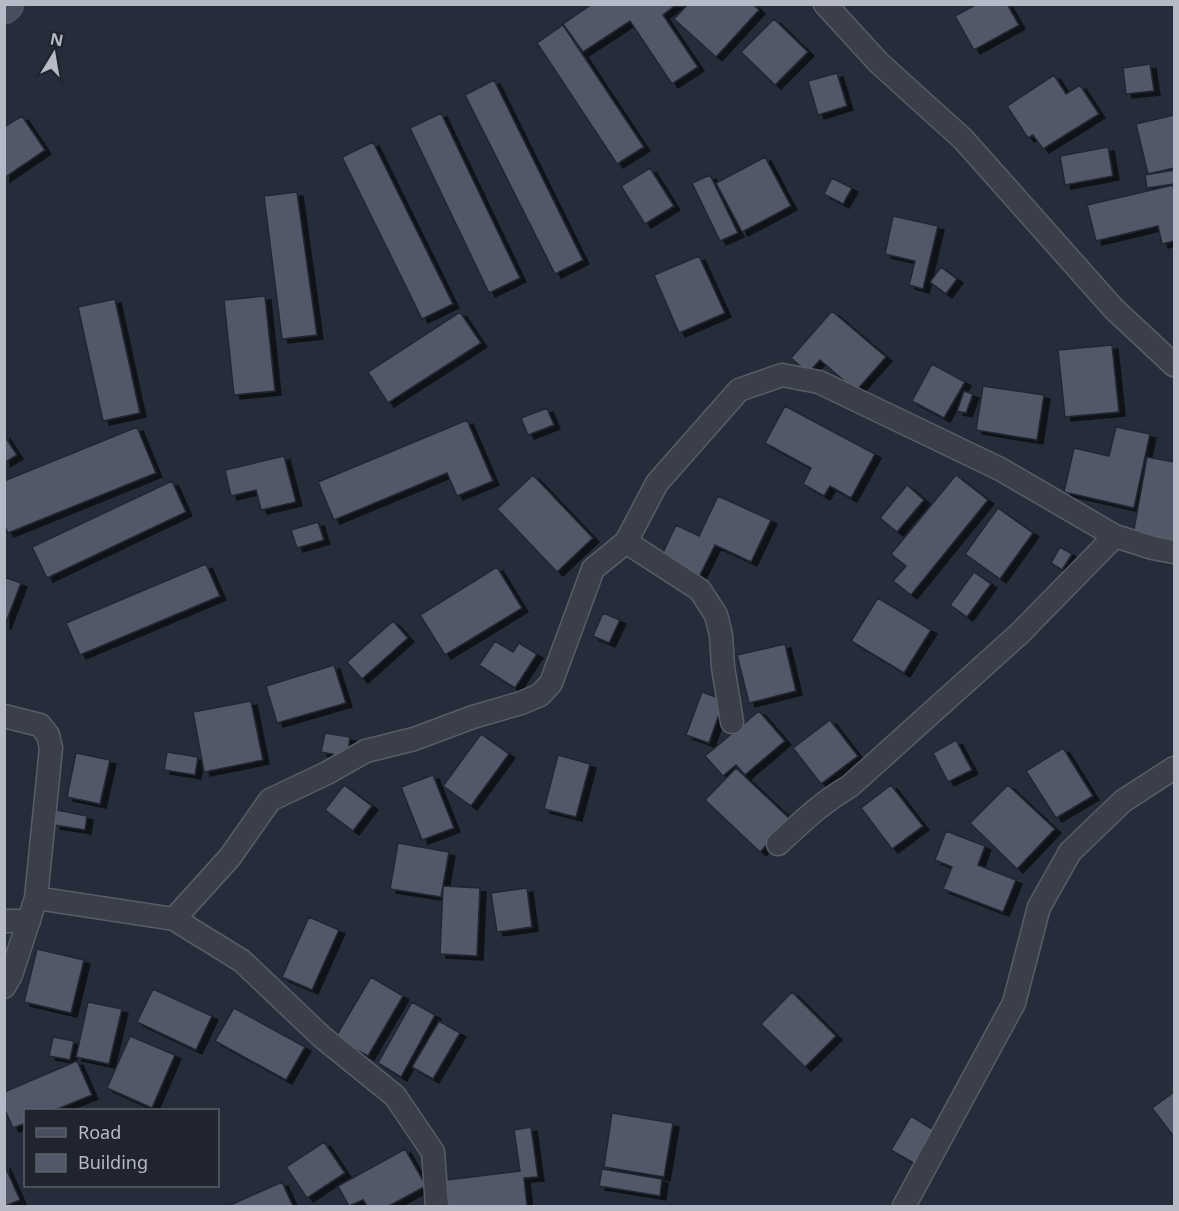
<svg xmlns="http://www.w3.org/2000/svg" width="1179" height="1211" viewBox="0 0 1179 1211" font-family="'Noto Sans',sans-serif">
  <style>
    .building { fill: #525867; stroke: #212631; stroke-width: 1.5; filter: url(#shadow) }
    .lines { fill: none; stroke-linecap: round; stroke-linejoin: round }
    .street-casing { stroke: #585d68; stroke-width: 25 }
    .secondary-casing { stroke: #585d68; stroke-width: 35 }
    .street { stroke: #3a3f4a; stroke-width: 22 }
    .secondary { stroke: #484e5d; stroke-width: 33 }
  </style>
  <defs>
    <filter id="shadow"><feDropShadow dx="6" dy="4" stdDeviation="0" flood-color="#0009"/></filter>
  </defs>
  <rect width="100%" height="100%" fill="#262d3a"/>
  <path class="building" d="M592 4H677L663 15 698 67 672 84 630 21 583 52 563 24Z
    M688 4H753L759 10 716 57 674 19Z
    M977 4H1007L1019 25 974 50 955 16Z
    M774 19 808 52 775 85 741 52Z
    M563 25 644 147 617 164 537 43Z
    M1150 64 1154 91 1126 94 1123 68Z
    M837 73 847 106 818 115 808 81Z
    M1054 75 1066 94 1080 85 1099 114 1043 149 1033 135 1028 138 1007 106Z
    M494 80 583 260 555 274 465 95Z
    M441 113 520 278 489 293 410 128Z
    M1174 115V168L1148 174 1136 124Z
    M22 116 45 150 4 178V127Z
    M373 142 453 304 422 319 342 157Z
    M1108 147 1113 176 1065 185 1060 156Z
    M765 157 791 206 742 232 716 183Z
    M650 168 674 206 645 224 621 186Z
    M1174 170V184L1147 188 1145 175Z
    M710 175 738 233 720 241 692 183Z
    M832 178 852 188 843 204 824 194Z
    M1173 185 1174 192V241L1162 244 1158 226 1096 241 1087 205Z
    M297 192 317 335 282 339 264 196Z
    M893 216 938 226 923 289 909 285 915 261 885 254Z
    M699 256 725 313 679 333 654 275Z
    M941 267 957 279 946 294 930 282Z
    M265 296 275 391 234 395 224 300Z
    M115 299 140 413 103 421 78 307Z
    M832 311 886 357 856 391 820 360 808 373 791 358Z
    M460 312 481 343 388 403 368 372Z
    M1112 345 1119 412 1065 417 1058 350Z
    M932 364 965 382 944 418 912 401Z
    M983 386 1044 395 1037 440 976 430Z
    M964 391 973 394 966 413 957 411Z
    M785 406 875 454 851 498 830 486 824 496 803 484 811 468 765 443Z
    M547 408 554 425 528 435 521 418Z
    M467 420 493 481 457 496 447 473 334 520 318 482Z
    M137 427 156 473 8 533 4 525V481Z
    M1116 427 1150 434 1134 508 1064 492 1074 448 1109 456Z
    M4 435 17 455 4 463Z
    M284 456 296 502 261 510 256 490 231 496 225 470Z
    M1147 457 1174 462V542L1133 535Z
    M533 475 593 538 557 572 497 509Z
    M956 475 988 500 911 595 893 581 906 566 891 554Z
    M172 481 186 512 47 578 32 547Z
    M907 485 924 500 897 532 880 518Z
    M718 496 771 520 751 562 715 545 699 577 660 559 676 525 699 536Z
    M998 508 1033 533 1000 579 965 554Z
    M318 522 324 540 297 548 291 530Z
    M1060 547 1072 554 1062 570 1051 563Z
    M206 564 220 596 80 655 66 623Z
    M497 567 522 608 445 655 420 615Z
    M974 572 991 584 967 617 950 605Z
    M4 577 21 583 5 625H4Z
    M878 598 931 630 904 673 851 641Z
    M603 613 620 620 609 643 593 636Z
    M393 621 408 638 362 679 347 662Z
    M495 641 513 652 519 643 537 654 515 688 479 665Z
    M785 644 796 691 749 703 737 655Z
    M334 665 346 703 277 723 266 686Z
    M702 692 724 700 709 743 686 735Z
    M251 701 263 760 204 772 193 712Z
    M759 711 785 741 745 775 736 765 723 776 705 756Z
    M830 720 858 756 821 784 793 748Z
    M325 733 350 737 347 757 321 752Z
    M481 734 509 754 471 806 443 786Z
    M956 740 972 770 948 782 933 753Z
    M1063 748 1093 796 1056 818 1026 771Z
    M167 752 198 757 195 775 164 770Z
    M76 753 110 760 100 804 67 797Z
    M558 755 590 764 576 817 544 809Z
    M736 768 790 819 760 852 705 800Z
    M433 775 454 828 422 840 401 787Z
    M344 785 372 806 353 831 325 810Z
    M891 785 923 826 892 849 861 808Z
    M1008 785 1055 829 1017 869 970 823Z
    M57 810 87 816 85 830 54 825Z
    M946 831 985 846 978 865 1016 880 1003 912 943 889 952 867 935 860Z
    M398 843 449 852 441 897 390 889Z
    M443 886 480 888 477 956 440 954Z
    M527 888 532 927 497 932 491 893Z
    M309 917 339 930 312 990 282 977Z
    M37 949 84 960 71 1013 24 1002Z
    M371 977 403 996 368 1056 335 1038Z
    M153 989 212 1016 196 1050 137 1022Z
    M792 992 836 1036 805 1067 761 1024Z
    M88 1002 122 1009 109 1064 76 1057Z
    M412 1002 435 1015 401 1077 378 1063Z
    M234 1008 305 1047 286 1080 215 1041Z
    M439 1021 460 1033 433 1079 412 1067Z
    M130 1036 175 1055 152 1108 107 1088Z
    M53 1037 74 1041 70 1060 49 1056Z
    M77 1061 92 1095 55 1110H26V1123L13 1128 4 1108V1092Z
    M1174 1092V1137L1152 1108Z
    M612 1113 673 1123 664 1177 604 1167Z
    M911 1116 937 1132 917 1165 891 1150Z
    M531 1127 538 1177 524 1178 527 1206H441L438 1181 520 1171 514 1130Z
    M324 1142 345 1173 307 1198 286 1167Z
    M405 1149 426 1186 389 1206H367L363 1200 349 1206 338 1186Z
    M4 1164 20 1200 5 1206H4Z
    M602 1169 662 1179 660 1196 599 1186Z
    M282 1182 293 1206H228Z"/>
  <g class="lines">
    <g class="street-casing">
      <path id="street" d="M825 4 879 63 963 139 1114 309 1174 365
        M626 542 700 590 716 615 721 635 723 667 732 722
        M4 716 40 725 48 735 51 748 36 898 11 975 4 987
        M778 844C803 821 821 803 850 786L1019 634 1115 536
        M36 898 174 919 242 961 322 1037 395 1096 433 1152 437 1206
        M174 919 230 857 270 800 327 773 366 751 414 739 473 717 521 703 540 695 551 683 593 569 626 542 657 483 739 390 782 375 819 382 1000 469 1115 536 1153 548 1174 552
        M4 921H29
        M904 1206 1014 1003 1039 907 1070 852 1123 801 1174 768"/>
    </g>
    <g class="secondary-casing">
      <path id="secondary" d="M4 7 7 4"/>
    </g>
    <use href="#street" class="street"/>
    <use href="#secondary" class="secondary"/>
  </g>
  <rect width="1179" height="1211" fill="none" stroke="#b5bac6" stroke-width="12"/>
  <rect x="24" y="1109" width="195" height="78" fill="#1f242f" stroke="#5b606b" stroke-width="1.5"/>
  <rect x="36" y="1128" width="30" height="9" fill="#484e5d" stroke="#5b606b" stroke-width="1.5"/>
  <text x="78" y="1139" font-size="18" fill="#b5bac6">Road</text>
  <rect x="36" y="1154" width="30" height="18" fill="#525867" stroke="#5b606b" stroke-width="1.5"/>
  <text x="78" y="1169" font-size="18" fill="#b5bac6">Building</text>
  <g transform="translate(54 54) rotate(11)" stroke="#1f242f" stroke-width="4.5" paint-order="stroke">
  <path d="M0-4.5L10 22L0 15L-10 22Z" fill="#b5bac6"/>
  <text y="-9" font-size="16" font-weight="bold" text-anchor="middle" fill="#b5bac6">N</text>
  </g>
</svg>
